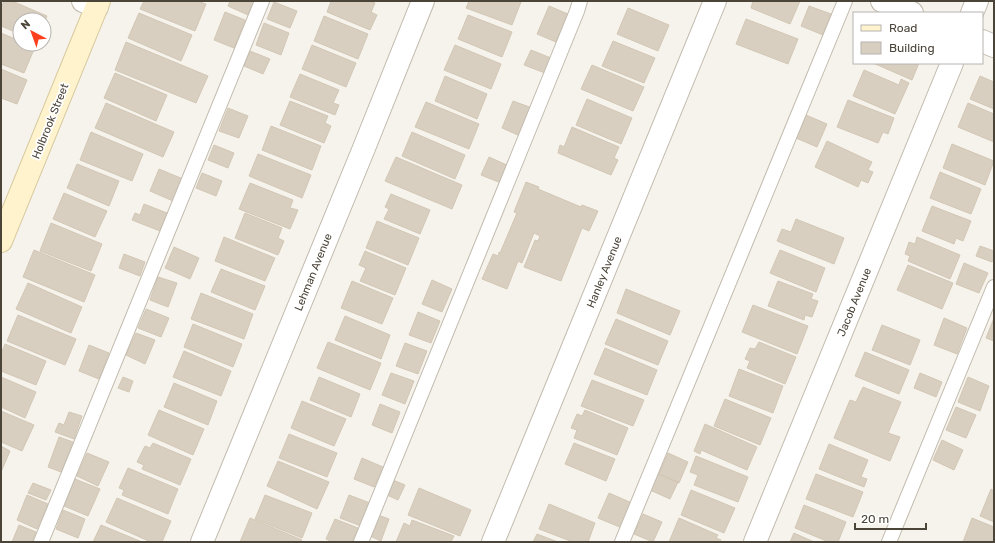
<svg xmlns="http://www.w3.org/2000/svg" width="995" height="543" viewBox="0 0 995 543" font-family="Rubik,sans-serif">
  <style>
    .building { fill: #d8cfc1; stroke: #d3c7b4 }
    .lines { fill: none; stroke-linecap: round; stroke-linejoin: round }
    .lane-casing { stroke: #c2bbae; stroke-width: 16 }
    .street-casing { stroke: #c2bbae; stroke-width: 24 }
    .secondary-casing { stroke: #d6c79b; stroke-width: 24 }
    .lane { stroke: #fff; stroke-width: 14 }
    .street { stroke: #fff; stroke-width: 22 }
    .secondary { stroke: #fff3cd; stroke-width: 22 }
    .labels { text-anchor: middle; stroke-width: 3.5; stroke-linejoin: round; paint-order: stroke }
    .street-label { font-size: 11px; fill: #4b4439; stroke: #fff }
  </style>
  <rect width="100%" height="100%" fill="#f6f3ec"/>
  <path class="building" d="M4 1H12L47 16 44 24V20H20V34L1 26V8Z
    M144 1H197L206 4 195 31 140 9Z
    M230 1H254L248 15 228 6Z
    M331 1H369L375 3 371 12 377 15 370 30 327 12Z
    M469 1H520L521 2 512 25 466 8Z
    M753 1H800L790 24 751 8Z
    M274 2 297 11 290 28 267 19Z
    M549 6 568 14 556 42 537 34Z
    M809 6 831 14 823 35 801 26Z
    M628 8 669 25 658 51 617 34Z
    M225 12 245 20 234 48 214 40Z
    M139 13 192 35 181 61 128 38Z
    M468 15 512 32 502 57 458 39Z
    M324 16 368 34 358 59 314 41Z
    M746 19 798 39 788 64 736 44Z
    M264 23 289 33 281 55 256 45Z
    M1 33 20 41V44H28L35 47 24 73 1 64Z
    M613 41 655 58 644 83 602 66Z
    M126 42 208 76 196 103 115 70Z
    M312 45 356 63 346 87 302 69Z
    M455 45 501 64 491 89 444 70Z
    M531 50 551 58 545 73 524 65Z
    M250 51 270 59 263 74 244 66Z
    M873 63H919L912 80Z
    M592 65 644 87 633 111 581 89Z
    M1 69 27 80 17 104 1 98Z
    M864 70 899 85 901 79 909 83 895 114 853 96Z
    M115 73 167 95 156 121 104 98Z
    M300 74 339 90 333 103 339 105 335 115 290 97Z
    M445 76 487 94 477 119 435 101Z
    M980 76 994 82V109L970 99Z
    M587 99 632 118 621 144 576 125Z
    M848 100 894 118 888 134 883 132 878 143 837 127Z
    M290 101 328 116 325 123 331 126 324 143 280 125Z
    M513 101 532 108 520 136 502 128Z
    M426 102 479 124 469 149 415 127Z
    M106 103 174 132 163 157 95 128Z
    M968 103 994 114V142L958 127Z
    M228 108 248 116 239 138 219 131Z
    M806 115 827 124 817 147 796 138Z
    M271 126 321 146 312 170 262 150Z
    M572 127 619 147 614 158 618 160 611 175 558 153 560 145 564 147Z
    M91 132 143 154 132 181 80 160Z
    M412 132 465 155 455 179 402 156Z
    M827 141 872 162 868 170 873 172 868 183 861 180 858 187 815 167Z
    M952 144 994 161 985 185 943 168Z
    M214 145 234 153 228 168 208 160Z
    M258 154 311 175 302 198 249 176Z
    M396 157 462 185 452 209 385 181Z
    M489 157 509 166 501 183 481 175Z
    M77 164 119 181 109 206 67 188Z
    M159 169 183 179 173 201 150 191Z
    M940 172 981 189 971 214 930 198Z
    M202 173 222 181 216 196 196 188Z
    M526 182 539 187 538 189 581 207 582 205 598 211 589 231 582 228 561 281 524 267 535 240 538 241 540 236 534 233 522 263 518 261 507 289 482 279 493 254 498 256 499 252 500 253 517 213 514 212Z
    M250 183 293 200 290 208 298 210 290 229 239 209Z
    M64 193 107 211 95 237 53 219Z
    M391 194 430 210 420 234 384 219 389 209 385 207Z
    M144 204 167 213 160 231 132 220 135 213 140 215Z
    M932 206 971 221 963 241 956 238 954 244 922 231Z
    M245 213 282 228 278 238 284 241 278 255 235 238Z
    M796 219 844 238 834 264 777 241 782 229 791 232Z
    M377 221 419 238 408 265 366 248Z
    M51 223 102 244 91 271 40 251Z
    M224 237 275 258 265 281 215 261Z
    M917 237 960 255 950 279 908 261 910 256 905 254 909 242 915 244Z
    M980 246 994 251V258L992 262 976 256Z
    M174 247 199 258 190 279 165 268Z
    M34 250 95 275 84 302 23 277Z
    M780 250 825 268 816 292 770 273Z
    M365 251 406 268 395 295 360 281 366 268 359 265Z
    M124 254 145 262 140 276 119 268Z
    M964 263 988 273 979 293 956 284Z
    M908 265 953 283 942 309 897 290Z
    M221 269 265 286 255 310 211 292Z
    M158 277 177 283 168 307 150 300Z
    M432 280 452 289 442 312 422 304Z
    M352 281 393 298 382 324 341 308Z
    M778 281 813 294 811 299 818 301 812 317 805 315 804 320 768 306Z
    M28 283 82 307 71 333 16 309Z
    M626 289 680 311 670 335 617 313Z
    M201 293 253 314 244 339 191 319Z
    M753 305 808 326 797 354 742 332Z
    M146 309 169 318 161 337 138 328Z
    M418 312 440 321 431 343 409 335Z
    M18 315 76 339 65 365 7 341Z
    M345 316 390 335 381 359 335 340Z
    M944 318 967 328 957 354 934 345Z
    M994 318V341L986 338Z
    M616 319 668 341 658 365 605 344Z
    M193 324 242 344 233 367 184 347Z
    M882 325 920 340 910 365 872 350Z
    M136 333 155 340 145 364 126 355Z
    M328 342 381 363 370 390 317 368Z
    M759 342 796 357 785 384 747 368 750 361 745 359 750 348 755 349Z
    M405 343 427 351 418 374 396 366Z
    M5 344 46 361 36 385 1 371V354Z
    M89 345 109 353 99 379 79 371Z
    M605 348 657 370 647 395 594 374Z
    M184 351 231 371 221 396 173 377Z
    M865 352 909 370 899 394 855 376Z
    M739 369 783 386 773 413 729 396Z
    M391 373 414 381 405 404 382 395Z
    M920 373 942 382 936 397 914 388Z
    M1 377 36 392 25 418 1 407Z
    M123 377 133 381 129 392 118 388Z
    M319 377 360 394 351 417 310 400Z
    M968 377 989 386 980 411 958 402Z
    M592 380 644 400 633 426 581 406Z
    M174 383 217 401 208 425 164 407Z
    M863 387 901 402 888 433 900 437 890 461 834 438 850 400 856 402Z
    M725 399 771 418 760 445 714 426Z
    M302 401 346 419 334 446 291 428Z
    M380 404 400 412 392 433 372 425Z
    M956 407 976 415 966 438 946 430Z
    M159 410 204 429 193 455 148 435Z
    M585 410 628 428 617 455 574 438 577 430 571 428 577 414 582 416Z
    M1 411 34 425 22 451 1 442Z
    M69 412 82 416 74 439 55 432 59 423 64 425Z
    M705 424 757 447 747 470 701 450 700 454 694 451Z
    M289 434 337 453 327 477 279 458Z
    M59 437 73 442 61 472 48 467Z
    M942 440 963 450 954 470 933 460Z
    M153 443 191 459 180 485 142 469 144 465 137 462 145 446 150 448Z
    M574 443 615 459 606 481 565 464Z
    M829 444 868 460 861 477 867 479 864 487 819 469Z
    M1 446 10 451 1 472Z
    M87 453 109 462 98 486 77 476Z
    M668 453 688 462 679 483 659 474Z
    M696 456 748 477 738 502 694 485 698 475 690 472Z
    M362 458 383 467 374 487 354 479Z
    M278 461 329 482 317 509 267 486Z
    M128 468 178 489 168 514 122 495 124 490 119 488Z
    M658 474 678 482 670 499 650 490Z
    M816 474 863 492 853 517 806 499Z
    M75 479 100 489 88 516 64 506Z
    M393 480 405 485 398 500 387 495Z
    M33 483 51 490 46 500 28 493Z
    M419 488 471 510 460 536 408 515Z
    M991 489 994 491V522L980 516Z
    M691 490 735 508 724 533 681 515Z
    M609 493 632 503 622 528 598 518Z
    M27 495 48 504 37 529 17 520Z
    M265 495 312 513 302 538 255 519Z
    M349 495 370 503 361 526 340 518Z
    M117 498 171 521 162 542H151L106 522Z
    M549 504 595 523 588 542H573L539 529Z
    M804 505 846 522 838 542H829L795 528Z
    M63 510 85 519 78 538 56 529Z
    M643 514 662 522 653 542 634 534Z
    M378 515 389 519 381 541 370 536Z
    M250 518 302 540 301 542H240Z
    M679 518 718 535 716 538 721 540 720 542H669Z
    M972 518 994 527V542H963Z
    M335 519 358 528 352 542H333L326 539Z
    M412 520 454 536 451 542H396L404 523 410 526Z
    M19 525 36 532 32 542H12Z
    M101 525 142 542H93Z
    M794 533 814 542H790Z
    M537 534 558 542H533Z"/>
  <g class="lines">
    <g class="lane-casing">
      <path id="lane" d="M41 542 262 1
        M361 542 577 11 580 1
        M622 542 845 1
        M889 542 994 287"/>
    </g>
    <g class="street-casing">
      <path id="street" d="M83 1 97 7
        M882 1 912 13
        M972 13 977 1
        M982 41 994 46
        M202 542 364 148 423 1
        M493 542 715 1
        M755 542 952 63"/>
    </g>
    <g class="secondary-casing">
      <path id="secondary" d="M1 241 99 1"/>
    </g>
    <use href="#lane" class="lane"/>
    <use href="#street" class="street"/>
    <use href="#secondary" class="secondary"/>
  </g>
  <g class="labels">
    <g class="street-label">
      <text transform="translate(50 121) rotate(-68)" y="4">Holbrook Street</text>
      <text transform="translate(313 272) rotate(-68)" y="4">Lehman Avenue</text>
      <text transform="translate(604 272) rotate(-68)" y="4">Hanley Avenue</text>
      <text transform="translate(854 302) rotate(-68)" y="4">Jacob Avenue</text>
    </g>
  </g>
  <rect width="995" height="543" fill="none" stroke="#4b4439" stroke-width="4"/>
  <rect x="853" y="12" width="130" height="52" fill="#ffffff" stroke="#b7b4b0"/>
  <rect x="861" y="25" width="20" height="6" fill="#fff3cd" stroke="#b7b4b0"/>
  <text x="889" y="32" font-size="12" fill="#4b4439">Road</text>
  <rect x="861" y="42" width="20" height="12" fill="#d8cfc1" stroke="#b7b4b0"/>
  <text x="889" y="52" font-size="12" fill="#4b4439">Building</text>
  <g transform="translate(32 32) rotate(319)"><circle r="19" fill="#ffffff" stroke="#b7b4b0"/>
  <path d="M0-3L7 15L0 10L-7 15Z" fill="#fc3f1d"/>
  <text y="-6" font-size="11" font-weight="bold" text-anchor="middle" fill="#4b4439">N</text>
  </g>
  <path d="M855 523v6h71v-6" fill="none" stroke="#4b4439" stroke-width="2"/>
  <text x="861" y="523" font-size="12" fill="#4b4439" stroke="#ffffff" stroke-width="3" paint-order="stroke">20 m</text>
</svg>
